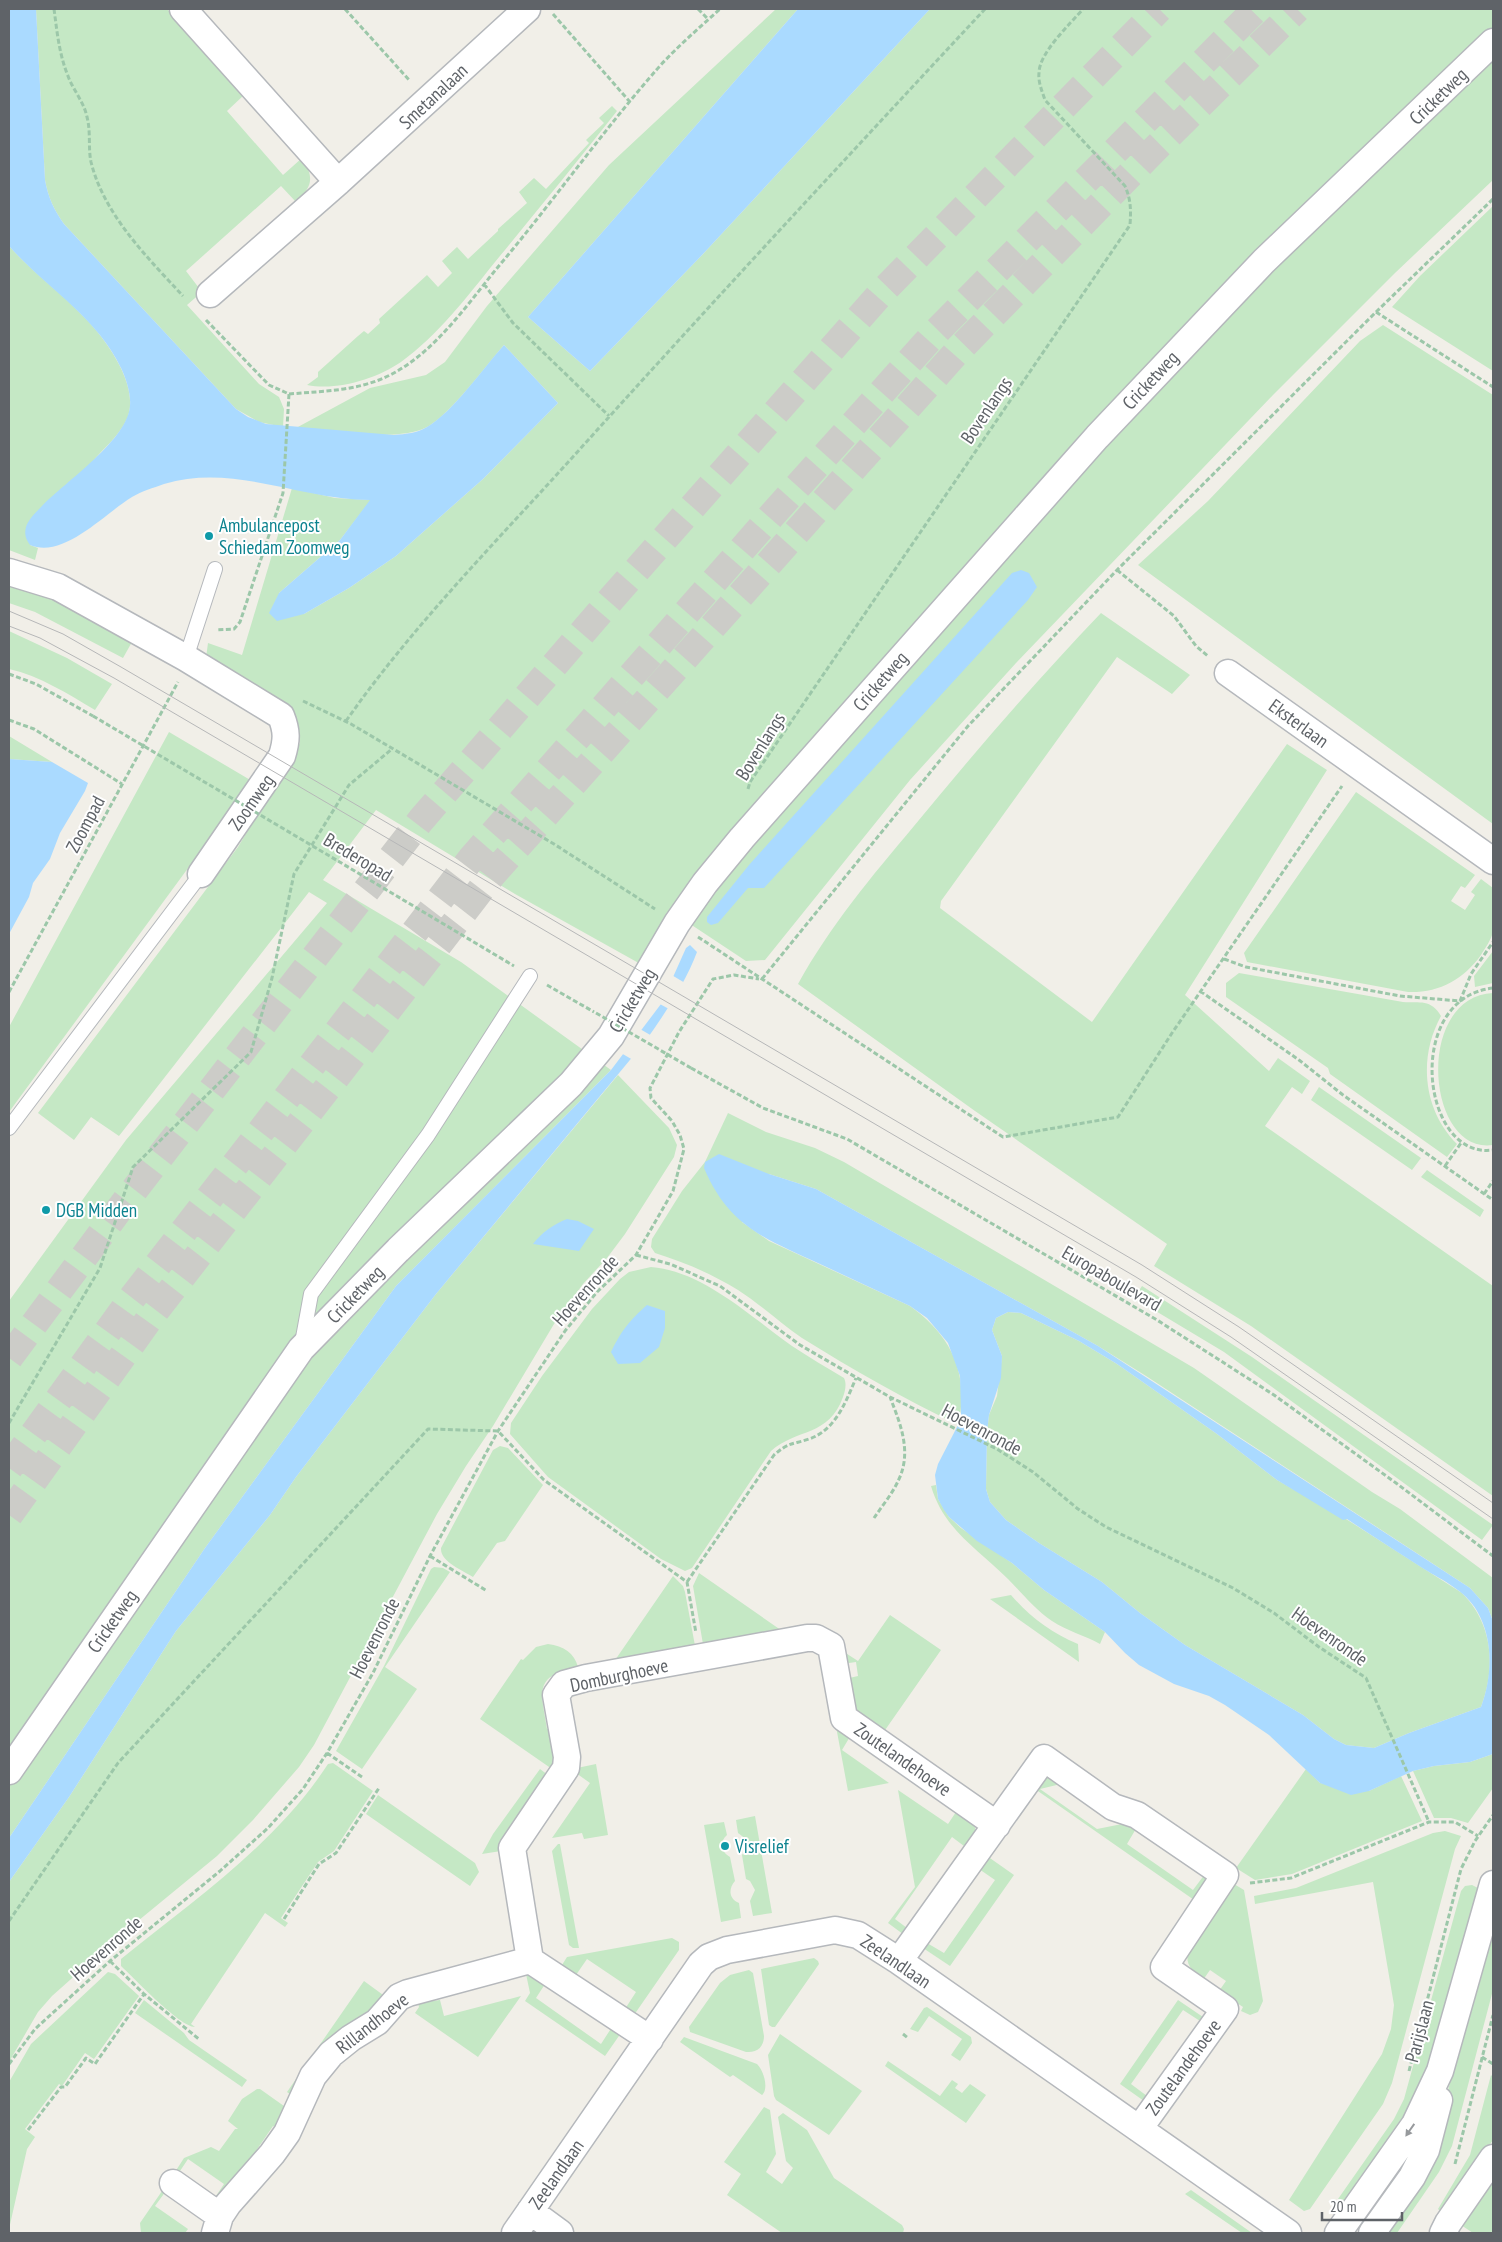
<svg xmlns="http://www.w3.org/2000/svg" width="1502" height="2242" viewBox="0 0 1502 2242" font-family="'PT Sans Narrow',sans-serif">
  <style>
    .green { fill: #c5e8c5 }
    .water { fill: #aadaff; fill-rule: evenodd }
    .pier { fill: #f1efe8 }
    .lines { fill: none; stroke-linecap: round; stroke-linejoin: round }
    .motorway-tunnel { stroke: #ccccc8; stroke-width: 28; stroke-dasharray: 28 14; stroke-linecap: butt }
    .service-casing { stroke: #b5b8bc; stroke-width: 16 }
    .minor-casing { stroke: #b5b8bc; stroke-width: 29 }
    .path { stroke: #9cc7a9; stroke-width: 3; stroke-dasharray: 5 2.5; stroke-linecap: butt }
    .service { stroke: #fff; stroke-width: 14 }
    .minor { stroke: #fff; stroke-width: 26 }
    .tram { stroke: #b6b7b8; stroke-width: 1 }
    .path-bridge { stroke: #9cc7a9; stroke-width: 3; stroke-dasharray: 5 2.5; stroke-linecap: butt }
    .oneway { fill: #979a9d }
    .culture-dot { fill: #0f9aa8; stroke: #fff; stroke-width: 2 }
    .labels { text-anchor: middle; stroke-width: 4; stroke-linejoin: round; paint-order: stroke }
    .street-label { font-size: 19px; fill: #5f6368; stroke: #fff }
    .culture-label { font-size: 19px; fill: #0d838f; stroke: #fff; text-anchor: start }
  </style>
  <rect width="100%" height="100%" fill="#f1efe8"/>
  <path class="green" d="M36 9H167L244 95 227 111 283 175 302 158C315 178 312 187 296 202L281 186 186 271 202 292 187 305 259 384 279 397 284 409 283 427 259 422 236 409 64 224C54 210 48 197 45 180Z
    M776 9H798L528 317 590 371 703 254 930 9H1493V180L1395 273 1273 395 1016 663 910 780 765 960 746 961 672 912 644 966 515 894 376 810 323 880 461 962 611 1070 396 1286 205 1548 9 1838V1301L126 1140 327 903 309 892 119 1136 91 1117 74 1140 38 1113 238 847 300 743 298 733 206 658 208 643 242 655 292 488 335 498 371 500 340 540 279 593 304 614 349 588 396 556 483 479 558 403 504 345C484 368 453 411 429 426 401 443 329 431 296 428L370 388 426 375 445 362 487 306 609 165Z
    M612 106 617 111C577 162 536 212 495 262 467 297 438 335 401 362 376 379 337 391 307 385L318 377V372L358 336 364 331 368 334 380 323 379 319 427 275 438 287 452 273 442 261 457 247 468 259 498 231V229L527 203 519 192 534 178 546 189 589 143 586 140 604 123 599 118Z
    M1493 206V371L1392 307 1420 276Z
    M9 246C31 271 58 290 81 314 104 336 143 388 126 421 118 437 103 449 92 462 70 488 51 518 30 545L38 548 35 560 9 550Z
    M1383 325 1493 395V824L1138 565 1208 501 1360 341Z
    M9 584 48 595 132 642 123 658 35 612 9 603Z
    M1101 613 1190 675 1172 694 1117 657 941 901 940 908 1092 1022 1287 744 1327 770 1185 995 1269 1071 1278 1058 1310 1081 1302 1094 1292 1087 1265 1126 1493 1286V1496L1251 1326 1154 1266 1167 1244 975 1111 798 984C830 926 872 876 914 826 974 753 1036 681 1101 613Z
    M9 631 67 658 112 684 95 710C68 694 40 676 9 669Z
    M169 732 252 781 9 1112V1027Z
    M9 736 52 762 9 759Z
    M1356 792 1475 875 1465 888 1461 886 1451 901 1465 910 1475 895 1471 892 1481 879 1493 888C1493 902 1495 917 1493 931 1492 939 1485 948 1481 955 1463 980 1439 993 1408 992L1247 962 1244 953Z
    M1493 951V983L1475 987 1474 976Z
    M1239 973 1403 1002C1420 1003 1431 999 1441 1016 1418 1058 1423 1110 1457 1144L1447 1157 1330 1074 1328 1068 1226 997V983Z
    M1493 993V1145C1426 1155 1414 997 1493 993Z
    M618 1075 669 1128 677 1145 674 1157 625 1234 607 1258 583 1284 554 1324 493 1426 466 1466 437 1514 314 1745 299 1767 253 1820 217 1856 116 1939 52 1996 38 2012 9 2062V1882L69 1797 176 1631 270 1515 296 1477 436 1294Z
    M1319 1087 1421 1158 1412 1170 1311 1100Z
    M728 1113 766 1132 815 1148 844 1162 1194 1368 1372 1492 1400 1509 1493 1578V1621L1488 1608 1470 1588 1146 1376 1098 1346 816 1189 769 1174 742 1222 769 1241 910 1306C951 1335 970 1374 958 1425 905 1399 853 1370 802 1338 780 1323 760 1304 738 1290 712 1274 684 1262 655 1253L651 1247 652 1239 682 1191 705 1162Z
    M1427 1170 1484 1210 1480 1217 1421 1177Z
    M651 1267C703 1271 751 1317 792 1346 809 1357 827 1368 844 1378 847 1384 845 1391 843 1397 829 1437 797 1428 771 1451L692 1568 685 1571 661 1559 548 1477 510 1434 511 1423 542 1376 592 1309 620 1279 629 1272Z
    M1142 1286 1252 1357 1493 1525 1482 1540 1224 1352 1134 1298Z
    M1008 1312 1021 1313 1079 1341 1117 1364 1217 1434 1277 1480 1346 1519 1462 1593C1493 1624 1496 1667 1481 1707L1409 1733 1374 1748 1346 1745 1334 1739 1303 1715 1185 1645 1140 1613 1102 1582 1039 1543 1006 1520 990 1502 986 1489 987 1432 989 1415 997 1396 1002 1356 992 1330 996 1318Z
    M500 1446 508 1448 543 1485 505 1541 497 1543 473 1577C463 1570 440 1562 441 1548L493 1450Z
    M936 1485 938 1499 949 1517 961 1528 1012 1563 1044 1590 1105 1632 1100 1644C1084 1635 1067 1631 1052 1621 1034 1609 1022 1593 1008 1579 977 1548 944 1530 931 1486Z
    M434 1567 443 1568 450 1572 385 1667 417 1689 362 1769 336 1751 384 1666 431 1569Z
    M699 1573 788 1635 704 1650 693 1586Z
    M673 1576 683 1586 685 1592 696 1651 611 1666Z
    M1011 1595C1030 1617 1051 1633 1078 1644L1079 1662 990 1599Z
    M890 1615 941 1650 883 1733 853 1711 845 1679 858 1676 856 1662 842 1664 841 1650 858 1661Z
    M548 1644C564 1646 574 1653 578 1667 533 1676 541 1691 547 1729H552L556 1758 552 1769 480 1719 521 1659 523 1660 536 1647Z
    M835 1721 851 1735 842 1750 889 1783 848 1791Z
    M1493 1754V1788L1468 1823 1451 1818H1434L1413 1771 1434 1766 1470 1762Z
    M333 1763 373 1791 334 1851 318 1862 281 1918 288 1923 285 1927 265 1913 191 2024 195 2027C180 2027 134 1978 121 1966V1959C194 1900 276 1844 328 1764Z
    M596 1764 608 1835 584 1839 582 1833 552 1838 590 1783 576 1773 577 1768Z
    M540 1769 548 1775 500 1843 501 1851 482 1854 493 1834Z
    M1306 1769 1320 1783 1369 1791 1401 1776 1422 1821 1292 1874 1255 1880 1236 1868Z
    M1046 1773 1065 1783 1040 1789 1097 1829 1127 1823 1137 1827 1127 1844 1193 1890 1205 1874 1211 1878 1197 1902 1035 1789Z
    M898 1790 948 1824 958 1809C976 1826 981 1825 968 1849L952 1837 895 1919 911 1931 907 1937 888 1923 915 1887Z
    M378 1795 475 1863 479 1872 470 1886 366 1814Z
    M755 1816 772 1913 753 1916 750 1901 755 1890 750 1881 746 1879 742 1855 747 1848 746 1839 738 1833 736 1820Z
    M724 1822 727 1835C719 1842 721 1852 730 1857L735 1881C728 1889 729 1899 739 1903L741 1918 721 1922 704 1825Z
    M1445 1831 1461 1836 1455 1849 1392 2083 1383 2104 1310 2209 1304 2211 1289 2200 1382 2054 1391 2029 1394 2005 1373 1882 1255 1904 1254 1896 1296 1888 1433 1833Z
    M558 1844H560L579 1948H573L569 1945 552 1851Z
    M987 1856 1014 1875 950 1966 923 1948 927 1943 944 1953 995 1880 979 1869Z
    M1234 1884 1244 1890 1263 2001 1258 2012 1250 2015 1241 2011 1243 2007 1219 1991 1226 1981 1210 1970 1203 1980C1192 1971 1185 1965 1188 1951Z
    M1472 1885 1478 1888 1423 2088 1348 2206 1338 2199 1394 2119 1404 2099 1461 1891 1465 1886Z
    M1493 1922V1990L1452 2146 1439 2172 1397 2233H1387L1436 2135Z
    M672 1938 679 1942V1950L634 2015 625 2009 636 1992 587 1959 576 1975 562 1965 567 1957Z
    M814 1958 818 1961 819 1964 775 2027H772L769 2025 761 1969Z
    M749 1970 753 1973 764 2036C764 2047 757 2053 746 2052L690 2032 689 2027 720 1983 730 1975Z
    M108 1972 115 1974 139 1996 94 2059 85 2053 62 2086 59 2084 25 2129 35 2137 27 2149 9 2229V2082L31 2044Z
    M526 1974 547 1981 536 1998 601 2044 612 2027 621 2033 605 2056 525 2001 530 1993Z
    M364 1981 390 2000 296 2099 287 2092Z
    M521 1996 478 2057 415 2013 419 2007 418 2003 440 2000 444 2016Z
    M144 2000 184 2033 189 2040 247 2080 242 2087 135 2013Z
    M1178 2000 1203 2017 1200 2021 1183 2010 1131 2084 1147 2096 1144 2101 1120 2084Z
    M927 2007 971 2037 972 2043 960 2061 951 2055 962 2039 929 2016 918 2032 910 2029 924 2008Z
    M780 2034 862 2091 829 2135 776 2100 774 2096 768 2055Z
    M684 2037 757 2064C764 2071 769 2089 762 2095L733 2075 730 2077 680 2042Z
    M888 2061 940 2096 952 2080 958 2084 955 2088 962 2093 970 2084 986 2095 966 2123 885 2066Z
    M1491 2075 1493 2077V2140L1442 2213 1438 2209 1470 2155Z
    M257 2089H260L291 2111 280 2131 273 2126 223 2199H214L224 2184 188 2159 178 2174 175 2172 184 2158 211 2147 219 2151 235 2129H238L228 2121 242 2099Z
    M764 2107 770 2110 776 2154 766 2172 782 2184 793 2168 786 2161 778 2117 783 2113 807 2130 834 2178 902 2225 904 2229 903 2233H782L727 2195 741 2174 724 2162Z
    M171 2178 174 2180 155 2206 188 2229 185 2233H141L140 2223Z
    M1493 2180V2233H1473L1461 2225Z
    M1191 2190 1252 2233H1242L1185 2194Z"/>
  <path class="water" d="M9 9H36L45 180C48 197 54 210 64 224L236 409 248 417 266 424 394 435C406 434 417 433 427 427 452 413 484 367 504 345L558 403 483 479 396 556 349 588 304 614 277 621 269 613 279 593 340 540 370 500C301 500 234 463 164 484 153 488 142 491 132 497 104 514 64 559 30 545 26 539 24 535 26 527 28 520 36 512 42 506 65 482 129 439 130 405 131 394 126 378 121 368 97 317 45 287 9 246Z
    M798 9H930L703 254 590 371 528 317Z
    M1021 570 1029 573 1037 587 1028 600 764 888H748L718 923 711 925 707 922V917L749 865 1012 573Z
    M9 759 52 762 88 783 85 791 60 833 50 859 33 883 29 897 9 934Z
    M690 945 697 952C685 984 664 1015 644 1043L436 1294 296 1477 270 1515 176 1631 69 1797 9 1882V1838L205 1548 396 1286 611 1070 661 1004 686 948Z
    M719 1154 769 1174 816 1189 1098 1346 1470 1588 1488 1608 1493 1621V1754L1470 1762 1434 1766 1413 1771 1369 1791 1351 1795 1320 1783 1269 1735 1225 1705 1209 1696 1174 1684 1139 1665 1125 1653 1105 1632 1044 1590 1012 1563 977 1541 949 1517 944 1510 938 1499 935 1475 938 1464 958 1425 961 1414 960 1376 948 1343 927 1318 910 1306C880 1292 850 1278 820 1264 766 1239 729 1227 704 1168L705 1162ZM1008 1312 1021 1313 1079 1341 1117 1364 1217 1434 1277 1480 1343 1520 1347 1519C1372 1536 1398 1552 1424 1569 1442 1580 1466 1591 1477 1611 1494 1640 1492 1677 1481 1707L1409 1733 1374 1748 1346 1745 1334 1739 1303 1715 1185 1645 1140 1613 1102 1582 1039 1543 1006 1520 990 1502 986 1489 987 1432 989 1415 1001 1378 1002 1356 992 1330 996 1318Z
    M567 1219 578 1221 594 1229 579 1251 533 1244C541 1233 554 1224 567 1219Z
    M647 1305 665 1311V1328L659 1347 640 1363 618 1364 611 1352C621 1331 630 1320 647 1305Z"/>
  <path class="pier" d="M670 974 685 983 669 1009 658 1003Z
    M640 1029 652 1036 633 1060 621 1053Z"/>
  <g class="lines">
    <path class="motorway-tunnel" d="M9 1358 121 1207 421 820 613 597 882 292 1159 9
      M9 1468 129 1302 471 859 773 514 934 334 1256 9
      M9 1515 150 1318 492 875 955 354 1153 151 1297 9"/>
    <g class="service-casing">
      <path id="service" d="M186 658 215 569
        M9 1128 201 874
        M302 1343 311 1294 428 1135 530 976"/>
    </g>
    <g class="minor-casing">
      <path id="minor" d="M183 9 338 182
        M210 294 338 182 527 9
        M9 572 58 587 186 658 281 716C287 731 287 740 282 756L201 874
        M1228 673 1493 861
        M9 1771 301 1349 398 1250 571 1084 611 1036 677 923 705 883 742 838 1097 437 1264 261 1493 42
        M530 1960 650 2039
        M899 1961 1044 1758 1113 1807 1137 1815 1225 1875 1164 1967 1225 2009 1139 2129
        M173 2183 220 2216
        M530 2211 560 2233
        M215 2233 220 2216 228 2204 272 2154 287 2133 313 2076 331 2054 351 2038 377 2022 399 1997 408 1993 530 1960 512 1848 566 1768 567 1757 556 1695 564 1684 586 1678 807 1638H816L831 1646 844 1718 997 1825
        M515 2233 701 1964 709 1957 727 1950 835 1930 858 1935 899 1961 1288 2233
        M1338 2233 1415 2124 1440 2071 1493 1884
        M1372 2233 1412 2177 1426 2150 1439 2100
        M1443 2233 1448 2223 1493 2158"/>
    </g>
    <path class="path" d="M54 9C57 31 59 54 68 76 73 90 84 102 87 117 91 132 88 148 91 162 104 215 148 258 183 296
      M345 9 410 81
      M698 9 708 19
      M553 14 630 102
      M484 284 513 323 609 416
      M1376 312 1493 387
      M206 320 269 385 289 394 283 493 240 622 234 629 216 630
      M289 394C325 391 360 391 392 374 439 349 470 300 503 261 554 200 600 135 652 75 672 51 697 30 720 9
      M1117 570 1174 616 1196 646 1209 657
      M9 674 36 684 93 716
      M303 701 351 724 554 844 655 909
      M9 720 34 729 122 784
      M346 721C412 627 494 544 571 459 708 307 846 158 985 9
      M748 789 750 782 1130 225C1131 210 1131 200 1125 186L1045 100C1042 91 1038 82 1039 73 1039 53 1070 24 1083 9
      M338 861 514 966
      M698 937 1003 1137 1118 1117 1172 1033 1342 786
      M1224 959 1246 967 1400 996 1460 1001 1471 974 1493 942
      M762 979 968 726 1117 570 1376 312 1493 199
      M547 985 594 1012
      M1493 988C1403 998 1421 1160 1493 1150
      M1200 991 1299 1060 1343 1095 1493 1200
      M9 992 178 682
      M691 1068 763 1108 847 1139 1157 1320 1274 1395 1396 1483 1493 1556
      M1445 1166 1461 1143
      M1484 1194 1493 1181
      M636 1255 670 1264 720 1286 800 1345 890 1397 997 1449 1033 1472 1078 1509 1106 1527 1233 1588 1274 1613 1319 1647 1366 1678 1429 1822
      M9 1423 100 1268 133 1167 251 1052 272 978 294 874 349 785 392 749
      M874 1518C882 1506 893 1493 899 1479 912 1451 900 1423 890 1397
      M430 1556 487 1591
      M687 1582 774 1455C789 1442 791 1445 809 1439 836 1430 846 1401 856 1378
      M327 1753 362 1777
      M1250 1883 1291 1878 1429 1822H1455L1478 1836
      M284 1919 319 1864 336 1853 379 1788
      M9 1921 118 1763 428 1429 498 1431 544 1480 687 1582 696 1633
      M110 1961 144 1994 200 2040
      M903 2034 908 2038
      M1482 2057 1493 2064
      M9 2064 35 2029 110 1961 220 1871 268 1828 303 1789 327 1753 373 1673 430 1556 498 1431 565 1331 597 1292 636 1255 673 1191 684 1149 680 1135 672 1121 651 1098 650 1088 679 1032 713 979 734 975 759 979
      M1409 2071 1461 1869 1475 1841 1493 1815
      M28 2130 61 2087H65L86 2058 95 2064 144 1994
      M1455 2164 1493 2015"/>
    <use href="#service" class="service"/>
    <use href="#minor" class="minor"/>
    <path class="tram" d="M9 611 63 634 121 667 1142 1265 1239 1327 1493 1503
      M9 626 40 638 114 678 1136 1277 1231 1337 1493 1519"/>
    <path class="path-bridge" d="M93 716 338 861
      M596 1013 691 1068"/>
  </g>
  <defs><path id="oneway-solid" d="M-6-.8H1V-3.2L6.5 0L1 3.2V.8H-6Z" transform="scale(1.25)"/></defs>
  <use class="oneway" href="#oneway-solid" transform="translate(1410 2130) rotate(125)"/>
  <g class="culture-dot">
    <circle cx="209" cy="536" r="5"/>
    <circle cx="46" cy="1210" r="5"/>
    <circle cx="725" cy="1846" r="5"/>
  </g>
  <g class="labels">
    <g class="street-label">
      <text transform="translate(433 96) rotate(-43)" y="7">Smetanalaan</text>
      <text transform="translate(1438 96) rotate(-44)" y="7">Cricketweg</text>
      <text transform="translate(1150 380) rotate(-47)" y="7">Cricketweg</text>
      <text transform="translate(986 410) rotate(-56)" y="7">Bovenlangs</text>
      <text transform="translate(880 681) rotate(-49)" y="7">Cricketweg</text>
      <text transform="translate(1299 723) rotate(36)" y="7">Eksterlaan</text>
      <text transform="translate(760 746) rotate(-58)" y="7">Bovenlangs</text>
      <text transform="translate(251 802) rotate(-55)" y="7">Zoomweg</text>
      <text transform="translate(85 824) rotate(-62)" y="7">Zoompad</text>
      <text transform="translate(358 857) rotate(31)" y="7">Brederopad</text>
      <text transform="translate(632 1000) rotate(-59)" y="7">Cricketweg</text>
      <text transform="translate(1112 1278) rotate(30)" y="7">Europaboulevard</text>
      <text transform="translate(585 1290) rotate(-48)" y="7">Hoevenronde</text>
      <text transform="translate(355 1294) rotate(-46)" y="7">Cricketweg</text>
      <text transform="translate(982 1429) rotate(28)" y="7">Hoevenronde</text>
      <text transform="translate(112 1621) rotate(-55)" y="7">Cricketweg</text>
      <text transform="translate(1330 1636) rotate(35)" y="7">Hoevenronde</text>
      <text transform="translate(374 1638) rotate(-63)" y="7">Hoevenronde</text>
      <text transform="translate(619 1675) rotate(-12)" y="7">Domburghoeve</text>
      <text transform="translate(903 1759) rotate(35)" y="7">Zoutelandehoeve</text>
      <text transform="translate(106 1948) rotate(-41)" y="7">Hoevenronde</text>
      <text transform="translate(896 1961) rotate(34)" y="7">Zeelandlaan</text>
      <text transform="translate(372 2023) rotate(-38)" y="7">Rillandhoeve</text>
      <text transform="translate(1419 2031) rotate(-75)" y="7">Parijslaan</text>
      <text transform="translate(1183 2067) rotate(-54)" y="7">Zoutelandehoeve</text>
      <text transform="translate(556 2174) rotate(-55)" y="7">Zeelandlaan</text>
    </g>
    <g class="culture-label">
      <text x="219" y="532">Ambulancepost<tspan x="219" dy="22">Schiedam Zoomweg</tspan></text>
      <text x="56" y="1217">DGB Midden</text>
      <text x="735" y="1853">Visrelief</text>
    </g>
  </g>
  <rect width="1502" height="2242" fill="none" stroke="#5f6368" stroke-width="20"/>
  <path d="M1322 2212v8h80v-8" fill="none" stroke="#5f6368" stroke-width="2.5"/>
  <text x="1330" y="2212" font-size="15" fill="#5f6368" stroke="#ffffff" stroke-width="4" paint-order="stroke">20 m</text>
</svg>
